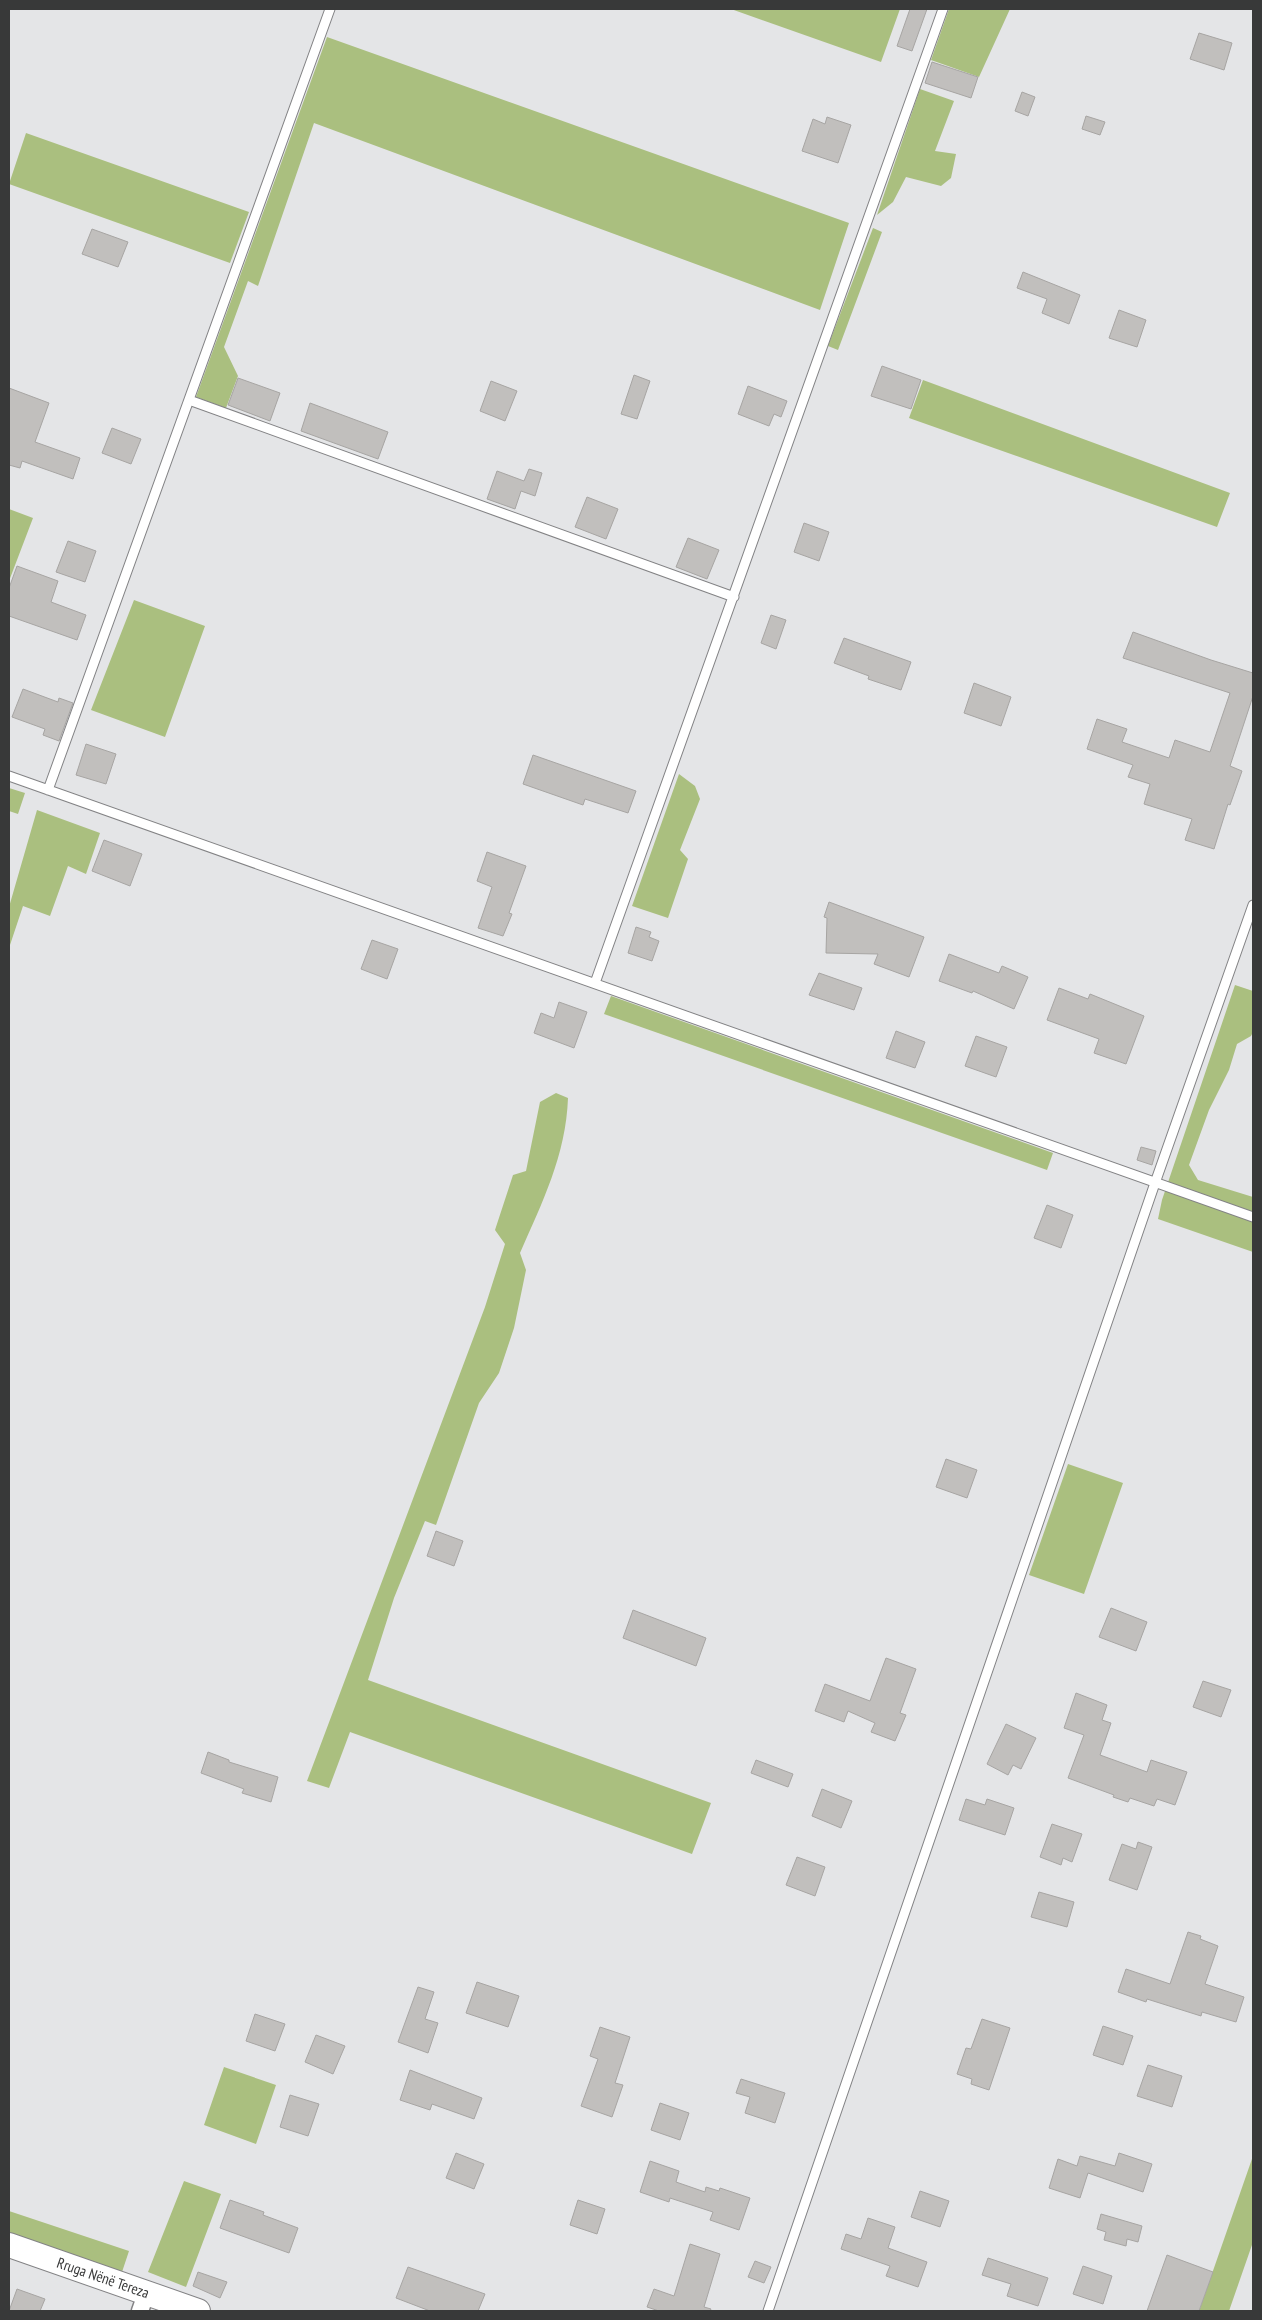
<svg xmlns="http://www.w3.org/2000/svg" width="1262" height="2320" viewBox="0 0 1262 2320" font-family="'PT Sans Narrow',sans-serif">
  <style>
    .green { fill: #aabf7f }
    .building { fill: #c1bfbd; stroke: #a7a5a3 }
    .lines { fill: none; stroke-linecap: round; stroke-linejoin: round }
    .lane-casing { stroke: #838385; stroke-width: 11 }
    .street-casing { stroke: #838385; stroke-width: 19 }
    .secondary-casing { stroke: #838385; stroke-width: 26 }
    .lane { stroke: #fff; stroke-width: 9 }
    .street { stroke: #fff; stroke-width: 16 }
    .secondary { stroke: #fff; stroke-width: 24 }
    .labels { text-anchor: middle; stroke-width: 4.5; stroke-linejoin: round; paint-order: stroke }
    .street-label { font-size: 15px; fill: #383939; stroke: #fff }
  </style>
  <rect width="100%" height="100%" fill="#e4e5e7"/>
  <path class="green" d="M731 9H900L881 62Z
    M949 9H1010L979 77 931 60Z
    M327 37 849 223 820 310 314 123 258 286 248 281 224 347 238 376 226 408 196 397Z
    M920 89 954 101 935 151 956 154 951 178 941 186 906 177 893 202 877 215Z
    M26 133 249 212 230 263 9 184Z
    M873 228 882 232 838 350 828 346Z
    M923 380 1230 493 1217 527 909 418Z
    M9 509 33 518 9 581Z
    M134 600 205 626 165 737 91 710Z
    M679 774 695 786 700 799 680 850 688 859 668 918 632 906Z
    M9 788 25 793 18 814 9 811Z
    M37 810 100 833 86 874 68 866 50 916 23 906 9 948V907Z
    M1235 985 1253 991V1032L1251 1036 1237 1044 1229 1070 1209 1110 1189 1165 1198 1180 1253 1197V1252L1158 1219 1162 1200Z
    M611 996 1053 1153 1047 1170 604 1014Z
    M556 1093 568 1098C566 1155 542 1203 520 1253L526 1270 514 1328 499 1373 479 1403 436 1525 425 1521 394 1598 368 1680 711 1803 692 1854 350 1732 329 1788 307 1781 485 1307 505 1244 495 1230 513 1175 526 1171 540 1102Z
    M1068 1464 1123 1483 1084 1594 1029 1575Z
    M224 2067 276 2085 256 2144 204 2125Z
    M1253 2156V2242L1229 2311H1199Z
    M184 2181 221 2194 186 2287 148 2272Z
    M9 2211 129 2251 122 2272 9 2234Z"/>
  <path class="building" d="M910 9H927L912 51 897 46Z
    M1199 33 1232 43 1224 70 1190 59Z
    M932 62 978 77 971 98 925 83Z
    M1022 92 1035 97 1028 116 1015 111Z
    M1086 116 1105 122 1100 135 1082 129Z
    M827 117 851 125 838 163 802 151 813 119 825 124Z
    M92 229 128 242 118 267 82 254Z
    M1023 272 1080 295 1069 324 1042 313 1047 299 1017 288Z
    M1119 310 1146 320 1137 347 1109 338Z
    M882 366 921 380 911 409 871 396Z
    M634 375 650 381 637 419 621 414Z
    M238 378 280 393 270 421 228 405Z
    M491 381 517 391 505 421 480 411Z
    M748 386 787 401 781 417 774 414 769 426 738 414Z
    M9 388 49 403 35 442 80 458 73 479 22 461 20 468 9 465Z
    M310 403 388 432 378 459 301 431Z
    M112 428 141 439 131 464 102 453Z
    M529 469 542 473 535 496 521 491 515 509 487 499 497 471 524 481Z
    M587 497 618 509 606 539 575 527Z
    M804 523 829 532 819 561 794 552Z
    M688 538 719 550 707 579 676 567Z
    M68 541 96 551 85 582 56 572Z
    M17 566 58 581 51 602 86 615 77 640 9 616V588Z
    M771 615 786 620 776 649 761 643Z
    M1133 632 1211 660 1253 673V696L1230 766 1242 771 1230 805 1228 804 1214 849 1185 840 1192 819 1144 804 1150 784 1128 777 1133 765 1087 749 1097 719 1127 729 1122 742 1169 758 1175 740 1210 752 1230 693 1123 658Z
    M844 638 911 662 901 690 868 679 869 676 834 663Z
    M974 683 1011 697 1001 726 964 713Z
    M23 689 58 702 59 698 73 703 59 741 43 735 45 729 12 717Z
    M86 744 116 754 106 784 76 775Z
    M533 755 636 791 628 813 585 799 583 805 523 784Z
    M104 840 142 854 130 886 92 871Z
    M487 852 526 866 509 913 512 914 503 936 478 928 492 887 477 881Z
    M829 902 924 937 909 977 874 964 878 954 826 953 827 918 824 917Z
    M636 927 651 932 649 937 659 941 652 961 628 953Z
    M372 940 398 949 387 979 361 969Z
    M949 954 999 973 1002 966 1028 977 1014 1009 973 991 972 993 939 981Z
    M819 973 862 988 854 1010 809 995Z
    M1059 988 1088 999 1090 994 1144 1016 1126 1064 1094 1053 1099 1039 1047 1020Z
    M559 1002 587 1012 574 1048 534 1033 541 1013 554 1018Z
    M896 1031 925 1042 915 1068 886 1058Z
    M976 1036 1007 1047 996 1077 965 1066Z
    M1141 1147 1156 1151 1152 1165 1137 1160Z
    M1047 1205 1073 1215 1061 1248 1034 1238Z
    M946 1459 977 1470 967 1498 936 1487Z
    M436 1531 463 1541 454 1566 427 1556Z
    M1111 1608 1147 1622 1136 1651 1099 1637Z
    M633 1610 706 1638 696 1666 623 1638Z
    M886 1658 916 1669 900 1713 906 1715 895 1741 871 1732 875 1723 848 1711 844 1722 815 1711 825 1684 870 1701Z
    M1203 1681 1231 1690 1221 1717 1193 1707Z
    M1076 1693 1107 1705 1102 1720 1111 1723 1100 1755 1147 1772 1151 1760 1187 1772 1175 1805 1157 1799 1154 1806 1130 1798 1128 1802 1113 1797 1114 1795 1068 1778 1084 1735 1064 1728Z
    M1006 1724 1036 1738 1021 1769 1013 1765 1008 1775 987 1764Z
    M208 1752 229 1760V1762L278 1777 271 1802 242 1793 244 1789 201 1773Z
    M756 1760 793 1774 788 1787 751 1773Z
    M822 1789 852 1801 841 1828 812 1816Z
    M966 1799 985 1805 987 1799 1014 1808 1005 1835 959 1820Z
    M1052 1824 1082 1834 1072 1862 1063 1858 1061 1865 1040 1857Z
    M1138 1842 1152 1847 1137 1890 1109 1880 1122 1844 1136 1849Z
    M797 1857 825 1867 815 1896 786 1885Z
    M1039 1892 1074 1902 1067 1927 1031 1917Z
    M1188 1932 1201 1936 1200 1939 1218 1946 1205 1984 1244 1997 1236 2022 1202 2012 1201 2016 1147 1999 1146 2002 1118 1992 1126 1969 1170 1984Z
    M477 1982 519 1996 508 2027 466 2013Z
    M418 1987 434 1992 425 2019 438 2023 428 2053 398 2042Z
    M255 2014 285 2024 275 2051 246 2041Z
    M982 2019 1010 2028 989 2090 971 2084 972 2079 957 2074 966 2048 971 2049Z
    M1103 2026 1133 2036 1123 2065 1093 2055Z
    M600 2027 630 2037 615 2083 623 2085 612 2117 581 2106 598 2059 590 2056Z
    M316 2035 345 2046 333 2074 305 2062Z
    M1148 2065 1182 2076 1172 2107 1137 2096Z
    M410 2070 482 2098 474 2119 432 2104 430 2110 400 2100Z
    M741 2079 785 2093 775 2123 745 2113 750 2097 736 2093Z
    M290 2095 319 2104 308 2136 280 2127Z
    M660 2103 689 2113 680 2140 651 2130Z
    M456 2153 484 2164 474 2189 446 2178Z
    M1119 2153 1152 2164 1143 2192 1088 2173 1080 2198 1049 2188 1058 2159 1077 2166 1080 2156 1115 2166Z
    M650 2161 679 2171 676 2182 705 2192 706 2187 719 2191 720 2188 750 2198 739 2230 710 2220 713 2212 670 2198 669 2202 640 2192Z
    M920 2191 949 2201 940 2227 911 2217Z
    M230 2200 264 2212 263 2215 298 2228 289 2253 220 2228Z
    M578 2200 605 2209 597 2234 570 2225Z
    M1101 2214 1142 2226 1138 2242 1127 2239 1126 2246 1104 2240 1106 2232 1097 2229Z
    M868 2218 895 2227 888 2248 927 2262 918 2287 886 2276 890 2266 841 2249 846 2234 861 2239Z
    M690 2244 720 2254 704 2307 711 2309 710 2311H659L647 2307 654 2289 674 2296Z
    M1167 2255 1213 2272 1199 2311H1147Z
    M988 2258 1048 2278 1038 2306 1007 2296 1011 2284 982 2275Z
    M755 2261 771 2267 764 2283 748 2277Z
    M1083 2266 1112 2276 1103 2304 1073 2294Z
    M408 2267 485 2294 478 2311H430L396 2298Z
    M198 2272 227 2282 220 2298 193 2286Z
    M17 2289 45 2299 40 2311H9Z"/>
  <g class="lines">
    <g class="lane-casing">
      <path id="lane" d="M189 400 734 597
        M9 776 1253 1217
        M48 790 330 9
        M595 983 943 9
        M768 2311 1155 1183 1253 905"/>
    </g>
    <g class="street-casing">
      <path id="street" d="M140 2311 146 2294"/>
    </g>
    <g class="secondary-casing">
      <path id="secondary" d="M9 2245 198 2311"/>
    </g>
    <use href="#lane" class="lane"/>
    <use href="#street" class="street"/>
    <use href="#secondary" class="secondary"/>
  </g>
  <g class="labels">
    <g class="street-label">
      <text transform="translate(103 2278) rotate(19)" y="5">Rruga Nënë Tereza</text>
    </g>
  </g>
  <rect width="1262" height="2320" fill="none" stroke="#383939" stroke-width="20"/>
</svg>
